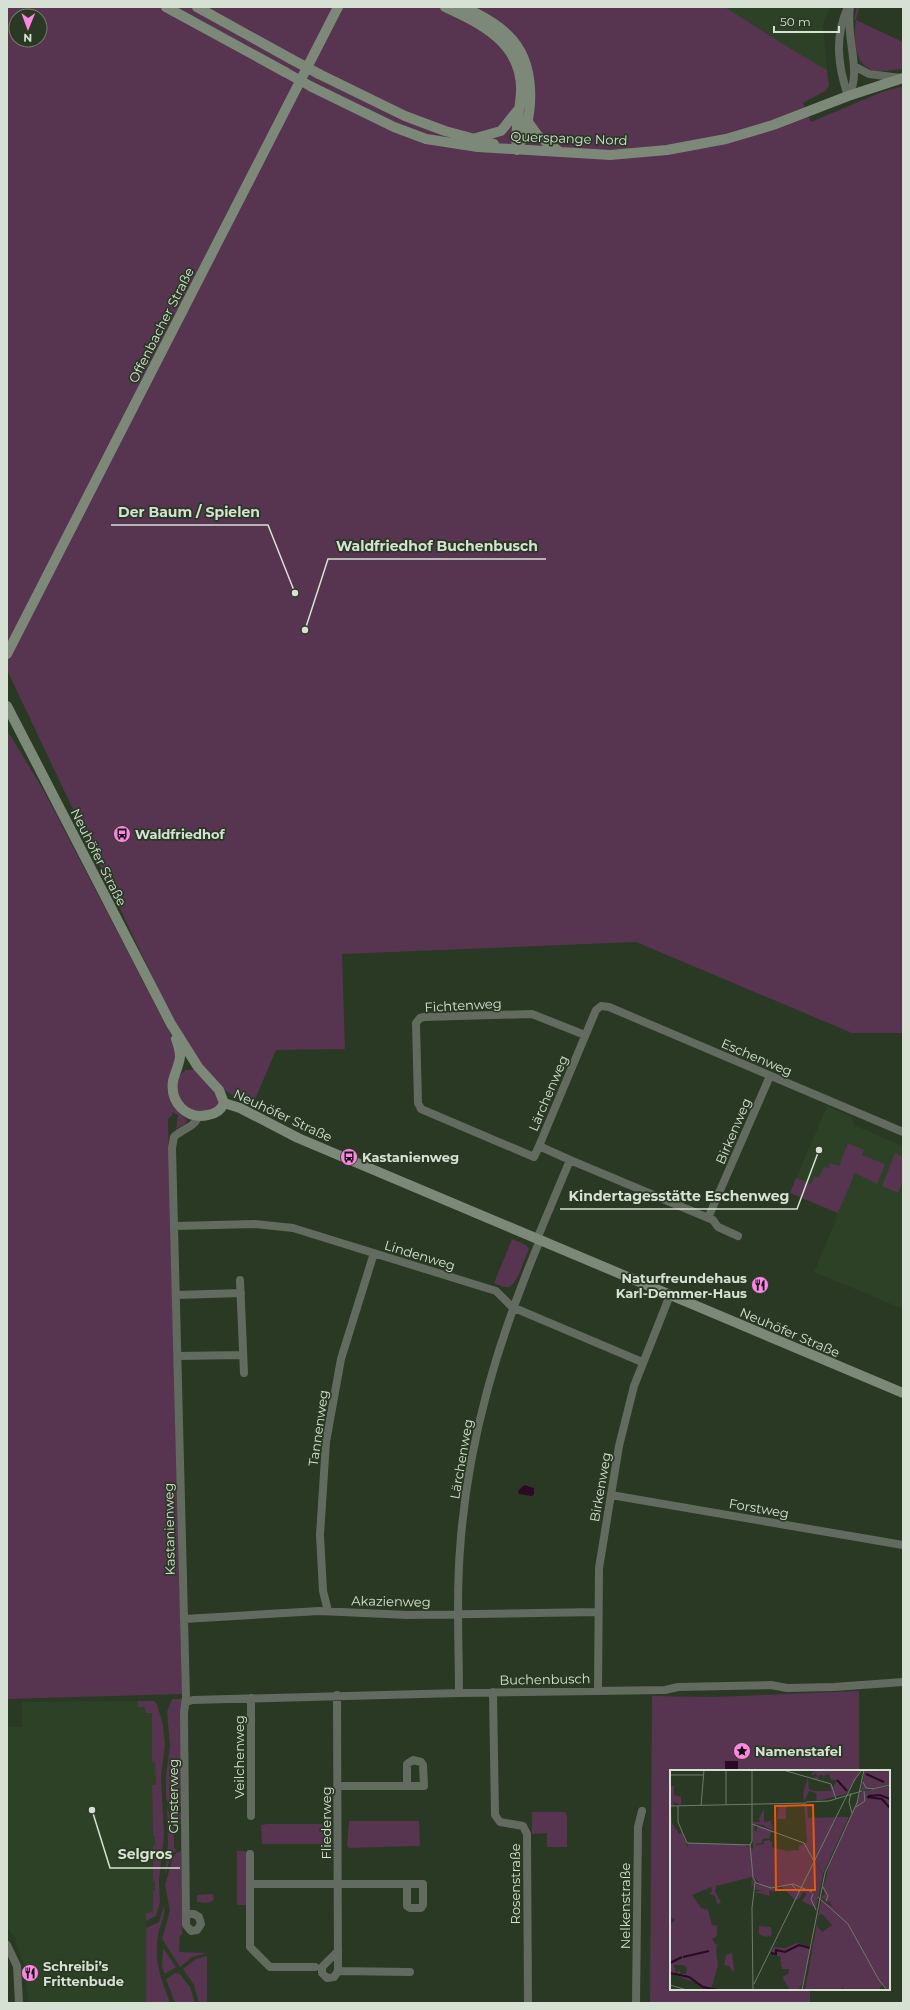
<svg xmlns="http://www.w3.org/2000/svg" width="910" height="2010" viewBox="0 0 910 2010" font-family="Montserrat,sans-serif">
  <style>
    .built { fill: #2d4126 }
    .green { fill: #57344f; fill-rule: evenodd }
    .water { fill: #2c0925 }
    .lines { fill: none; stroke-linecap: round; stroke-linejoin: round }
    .street { stroke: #636a60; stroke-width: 8 }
    .secondary { stroke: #7c8978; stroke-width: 10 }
    .secondary-bridge { stroke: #7c8978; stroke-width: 10 }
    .labels { text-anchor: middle; stroke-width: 3.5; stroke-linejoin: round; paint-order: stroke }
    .street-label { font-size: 13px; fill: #d6e0d3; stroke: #293924 }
    .poi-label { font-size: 13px; font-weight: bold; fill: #d6e0d3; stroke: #293924; text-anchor: start }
    .inset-river { fill: none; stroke: #2c0925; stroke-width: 2 }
    .inset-road { fill: none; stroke: #6e7c6a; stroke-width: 1 }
    .view { fill: #e8590c; fill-opacity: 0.15; stroke: #e8590c; stroke-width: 2 }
    .inset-edge { fill: none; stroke: #d6e0d3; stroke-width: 2 }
    .leader { fill: none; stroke: #d6e0d3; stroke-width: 1.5 }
    .callout-dot { fill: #d6e0d3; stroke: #293924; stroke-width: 1.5 }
    .callout-label { font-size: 14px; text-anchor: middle; font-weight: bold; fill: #d6e0d3; stroke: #293924; stroke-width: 3.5; stroke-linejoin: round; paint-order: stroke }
  </style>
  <rect width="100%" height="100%" fill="#293924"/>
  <path class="built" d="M725 7H830L823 24 827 70 793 50Z
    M827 1106 852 1117 854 1125 903 1146V1309L814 1272 838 1214 790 1193Z
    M138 1701V1706L145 1707 152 1713V1762L155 1763 156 1785H152L153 1835 155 1836V1846H153V1881H155V1891H153V1913H146V2003H29L23 1962 15 1942 16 1939 7 1928V1727H22V1702Z"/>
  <path class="green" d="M7 7H725L793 50 827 70 829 86 825 91 803 103 811 122 882 92 903 86V1033H852L636 942 342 954 345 1049 276 1050 253 1104C246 1104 243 1100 237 1096 235 1095 231 1095 229 1093 200 1076 177 1022 160 993L7 670ZM16 16H40V40H16Z
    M857 7H859L856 20 903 42V69C893 70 881 72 872 70 853 64 854 35 856 20L854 19Z
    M7 730 44 791 172 1037 176 1048 171 1102 187 1120 185 1124 176 1129 178 1115 172 1112V1115L168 1119 182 1694 7 1699Z
    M186 1070H195C205 1079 220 1091 218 1106 190 1128 162 1085 186 1070Z
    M848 1143 864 1150 862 1155 885 1164 877 1184 855 1173 838 1213 790 1193 796 1178 811 1184 814 1176 819 1177 824 1167 828 1168 830 1163 839 1166Z
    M895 1153 903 1157V1180L898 1193 882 1186Z
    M512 1239 526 1245 529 1249C525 1257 517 1285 509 1287 505 1288 498 1285 494 1283Z
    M859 1691V1771H671V1989H810V2003H650L652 1696 713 1697Z
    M172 1699H182V1806H177V1812H182V1820H177L172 1817 166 1797V1776L170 1746 167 1712Z
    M138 1701H154L157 1704 163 1725 165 1746 161 1776 164 1835 159 1880 160 1902 156 1916 146 1921V1913L153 1912V1891H155V1881H153V1846H155V1836H153L152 1785H156L155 1763 152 1762V1713H146L145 1707H138Z
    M167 1808 172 1820 182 1822V1824H174V1849L177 1850 171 1855 165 1875 168 1844Z
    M532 1812H565L567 1816V1847H547V1833L532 1834Z
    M349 1821H419L420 1846 349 1848 347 1846Z
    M267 1824H327L330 1828V1844H262L261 1825Z
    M181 1851 182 1935H180L179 1952 207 1953 192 1957 180 1967 162 1939 170 1911 165 1885 173 1857 176 1853Z
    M237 1851H245L247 1854 248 1905H237Z
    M213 1894 214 1900C208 1904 204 1903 197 1902V1895Z
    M164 1906C166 1916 159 1926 158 1936 154 1966 161 1976 170 2003H146V1928L159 1922Z
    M163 1948 176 1967 165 1974 162 1967Z
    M207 1956V2003H199L194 1985 183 1969 196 1959Z
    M175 1973 180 1974 190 1987 195 2003H175L166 1979Z"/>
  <path class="water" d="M524 1485 534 1488V1494L532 1496 519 1494 518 1491Z
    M725 1761H738V1771H725Z"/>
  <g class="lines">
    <path class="street" d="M848 7C834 37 838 66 848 96
      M854 66 869 74 901 78
      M848 96C863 74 845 37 850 7
      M539 1146 534 1157 421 1109 418 1103 416 1023 420 1018 424 1017 532 1014 585 1035
      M570 1160 713 1220 718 1227 738 1236
      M708 1218 770 1076
      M175 1226 255 1224 293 1228 496 1291 512 1307 642 1362
      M537 1239 570 1160 539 1146 596 1010 601 1006 609 1007 903 1132
      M240 1280 244 1373
      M176 1295 241 1293
      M178 1356 243 1355
      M611 1495 903 1545
      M328 1611 323 1591 320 1535 326 1442 341 1359 374 1253
      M184 1619 319 1611 408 1615 597 1612
      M598 1690 599 1568 619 1446 634 1386 670 1295
      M493 1692 495 1815 500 1822 523 1826 527 1834 528 2003
      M459 1693C459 1645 456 1597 460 1550 467 1442 498 1340 540 1240
      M337 1695 338 1971 334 1977 327 1978 322 1973V1967L338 1951
      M251 1698V1816
      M186 1702 193 1700 459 1693 665 1690 678 1687 771 1685 787 1688 834 1687 903 1682
      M338 1786H424L423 1765 421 1762 413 1760 407 1764V1786
      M250 1854V1947L270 1967H315
      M251 1884H423V1905L421 1908H410L407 1906V1884
      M186 1914H194L199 1917 201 1924 197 1930 191 1931 186 1925 184 1713 186 1697 172 1148 174 1137C181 1129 196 1127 198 1116
      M7 1945 17 1966 19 2003
      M338 1971 410 1972
      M636 2003 638 1827 642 1811"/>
    <path class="secondary" d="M166 7 285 72
      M197 7 291 59
      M445 7C482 24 523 44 521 92 520 112 514 129 517 150
      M464 7C480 15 496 23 508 35 537 63 535 116 517 150
      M319 74 405 116 445 131 494 144
      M312 87 394 127 426 139 478 147 610 155 667 150 726 139 773 125 848 96 903 78
      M528 122 538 136 560 152
      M476 138 501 131 517 111
      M7 654 338 7
      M7 706 171 1024 198 1067 219 1090 224 1103
      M176 1039C178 1045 180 1050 180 1057 179 1065 175 1073 173 1081 170 1102 186 1120 208 1115 216 1114 221 1110 224 1103
      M224 1103 240 1108 298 1138 903 1393"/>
    <path class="secondary-bridge" d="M291 59 319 74
      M285 72 312 87"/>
  </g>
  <defs>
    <g id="bus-disc" transform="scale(0.9)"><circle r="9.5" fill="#fc86e3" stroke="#293924"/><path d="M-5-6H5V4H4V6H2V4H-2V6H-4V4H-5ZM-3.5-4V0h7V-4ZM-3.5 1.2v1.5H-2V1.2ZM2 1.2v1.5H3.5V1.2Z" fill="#111"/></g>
    <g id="restaurant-disc" transform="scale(0.9)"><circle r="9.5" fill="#fc86e3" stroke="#293924"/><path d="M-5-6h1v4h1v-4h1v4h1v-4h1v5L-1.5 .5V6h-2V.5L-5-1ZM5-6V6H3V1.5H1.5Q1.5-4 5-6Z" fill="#111"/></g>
    <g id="sight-disc" transform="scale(0.9)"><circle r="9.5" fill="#fc86e3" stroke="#293924"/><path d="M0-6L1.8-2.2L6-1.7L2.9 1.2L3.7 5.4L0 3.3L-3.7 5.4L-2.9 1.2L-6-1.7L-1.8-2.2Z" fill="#111"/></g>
  </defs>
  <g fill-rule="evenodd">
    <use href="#bus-disc" x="122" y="834"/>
    <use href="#bus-disc" x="349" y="1157"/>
    <use href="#restaurant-disc" x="760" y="1285"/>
    <use href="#sight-disc" x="742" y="1751"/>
    <use href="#restaurant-disc" x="30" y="1973"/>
  </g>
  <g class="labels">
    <g class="street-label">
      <text transform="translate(569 138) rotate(2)" y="5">Querspange Nord</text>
      <text transform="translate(161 325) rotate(-63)" y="5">Offenbacher Straße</text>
      <text transform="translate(99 857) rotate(63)" y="5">Neuhöfer Straße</text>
      <text transform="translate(463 1005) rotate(-3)" y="5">Fichtenweg</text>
      <text transform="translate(757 1057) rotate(23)" y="5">Eschenweg</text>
      <text transform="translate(548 1093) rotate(-67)" y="5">Lärchenweg</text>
      <text transform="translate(283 1115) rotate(25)" y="5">Neuhöfer Straße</text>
      <text transform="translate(733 1131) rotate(-67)" y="5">Birkenweg</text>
      <text transform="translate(420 1255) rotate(17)" y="5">Lindenweg</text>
      <text transform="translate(790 1332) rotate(23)" y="5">Neuhöfer Straße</text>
      <text transform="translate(318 1428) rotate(-82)" y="5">Tannenweg</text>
      <text transform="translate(461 1459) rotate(-80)" y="5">Lärchenweg</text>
      <text transform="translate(600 1487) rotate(-80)" y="5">Birkenweg</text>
      <text transform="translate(759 1508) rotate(10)" y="5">Forstweg</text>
      <text transform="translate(169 1529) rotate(-91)" y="5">Kastanienweg</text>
      <text transform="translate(391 1601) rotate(1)" y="5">Akazienweg</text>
      <text transform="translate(545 1679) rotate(-1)" y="5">Buchenbusch</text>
      <text transform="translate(239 1757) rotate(-90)" y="5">Veilchenweg</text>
      <text transform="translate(173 1796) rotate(-90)" y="5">Ginsterweg</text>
      <text transform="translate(326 1823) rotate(-90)" y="5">Fliederweg</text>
      <text transform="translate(515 1884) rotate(-90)" y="5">Rosenstraße</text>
      <text transform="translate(625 1906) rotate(-90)" y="5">Nelkenstraße</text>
    </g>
    <g class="poi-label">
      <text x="135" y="839">Waldfriedhof</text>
      <text x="362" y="1162">Kastanienweg</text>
      <text x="747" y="1283" text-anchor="end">Naturfreundehaus<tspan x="747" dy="15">Karl-Demmer-Haus</tspan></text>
      <text x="755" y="1756">Namenstafel</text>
      <text x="43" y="1971">Schreibi’s<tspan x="43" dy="15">Frittenbude</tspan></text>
    </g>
  </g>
  <g transform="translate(670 1770)">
    <rect width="220" height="220" fill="#293924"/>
    <path d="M144 0H192L176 24 147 31 146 23 139 21 134 32 133 23 138 8 139 19 143 21H161L160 14 163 17 167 10H161L159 4 154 6V11L153 5H149L148 10 139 7 146 9 143 7H147L146 3 144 5H141ZM195 0H220V14L191 21ZM0 16H4V25L11 27V35L3 32 4 35H0ZM220 16V220L212 215 209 220H172L174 217 169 220H135L151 130 163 137 158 130V133L151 127 155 124 153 118 159 96 191 22ZM152 144 162 155 152 162 147 156 149 145ZM134 33H137L138 48 165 47 163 55 167 47H179L182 40 153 104 139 81 153 105 146 138 132 131 137 123 133 122 129 129 125 130 110 115 101 118H108V120L106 125 108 120 106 118 104 122 99 120 100 126 84 122 83 119 84 122 94 120H86L85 115 83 118 84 114 90 115 83 105 84 113 81 118 82 107 46 116 45 121 51 133 47 134 45 126 38 123 42 122 41 117 22 125 31 138 38 140 42 155 47 156V166L42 169 46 175 48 173 46 179 48 196 41 219 0 203V155L5 150 0 146V36H7L1 37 2 53 9 64 12 63 18 78V73L72 74 83 79V52H90L89 48 94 39V52L104 50 101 52 103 58 102 60 94 56 95 55 86 54 84 61H87V55L102 61 99 69 95 68 92 70V73L84 74 87 75 94 74V71L99 70 102 72V77L117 81 129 80V76L137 72ZM4 195H13L17 198 16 204H10V200L6 204ZM109 35H116V49H107ZM89 156 101 157 102 165 96 167 89 164ZM127 173 141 177 132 214 128 220H120L112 207 118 204 119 199H112L111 193H114L110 192 111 187 100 183 104 177 115 178ZM62 183 64 199 63 202 59 196 54 195 56 185Z" fill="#57344f" fill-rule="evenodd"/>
    <path class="inset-river" d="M154 0H172M196 4 214 12M167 10 177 21M198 26 210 25 220 29M197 27 212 29 220 38M101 183 106 184V180L115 182 129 175 140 178M13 187 39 181M0 193 12 187M0 203 19 207 33 217 48 220"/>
    <path class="inset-road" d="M56 0V35M113 0 161 14 166 29M0 5H34M193 12 196 18 203 19M202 19 220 15M181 23 179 32 182 43M136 32 159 31 192 21M0 36 136 33M8 36V52L17 73 81 75M31 36 34 0M186 37 195 31 194 21M82 54 134 73 144 91M80 75 83 107 86 113 101 118 123 114M80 75 82 71V0M121 114 129 122 185 9 192 0M123 114 142 122M153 117 158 126 156 131M143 124 141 129 146 140M148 127 178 154 209 210 217 220M84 214 129 122M0 215 17 220M83 220 82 138 85 112M132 220 155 103 187 33 194 0"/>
    <path class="view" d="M143 35 145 120H106L105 36Z"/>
    <rect width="220" height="220" class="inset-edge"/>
  </g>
  <path class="leader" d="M295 593L268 525H111M305 630L328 559H546M819 1150L797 1209H560M92 1810L110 1868H180"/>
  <g class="callout-dot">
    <circle cx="295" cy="593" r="4"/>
    <circle cx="305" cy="630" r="4"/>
    <circle cx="819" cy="1150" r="4"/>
    <circle cx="92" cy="1810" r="4"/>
  </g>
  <g class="callout-label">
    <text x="189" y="517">Der Baum / Spielen</text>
    <text x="437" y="551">Waldfriedhof Buchenbusch</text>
    <text x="679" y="1201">Kindertagesstätte Eschenweg</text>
    <text x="145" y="1859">Selgros</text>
  </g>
  <rect width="910" height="2010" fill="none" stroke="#d6e0d3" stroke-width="16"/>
  <g transform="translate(28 28) rotate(181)"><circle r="19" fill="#293924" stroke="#6e7c6a"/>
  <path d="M0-3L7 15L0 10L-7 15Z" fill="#fc86e3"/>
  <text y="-6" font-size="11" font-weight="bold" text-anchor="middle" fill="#d6e0d3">N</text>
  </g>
  <path d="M774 26v6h65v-6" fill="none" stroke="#d6e0d3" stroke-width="2"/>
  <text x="780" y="26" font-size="12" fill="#d6e0d3" stroke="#293924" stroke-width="3" paint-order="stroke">50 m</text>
</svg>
